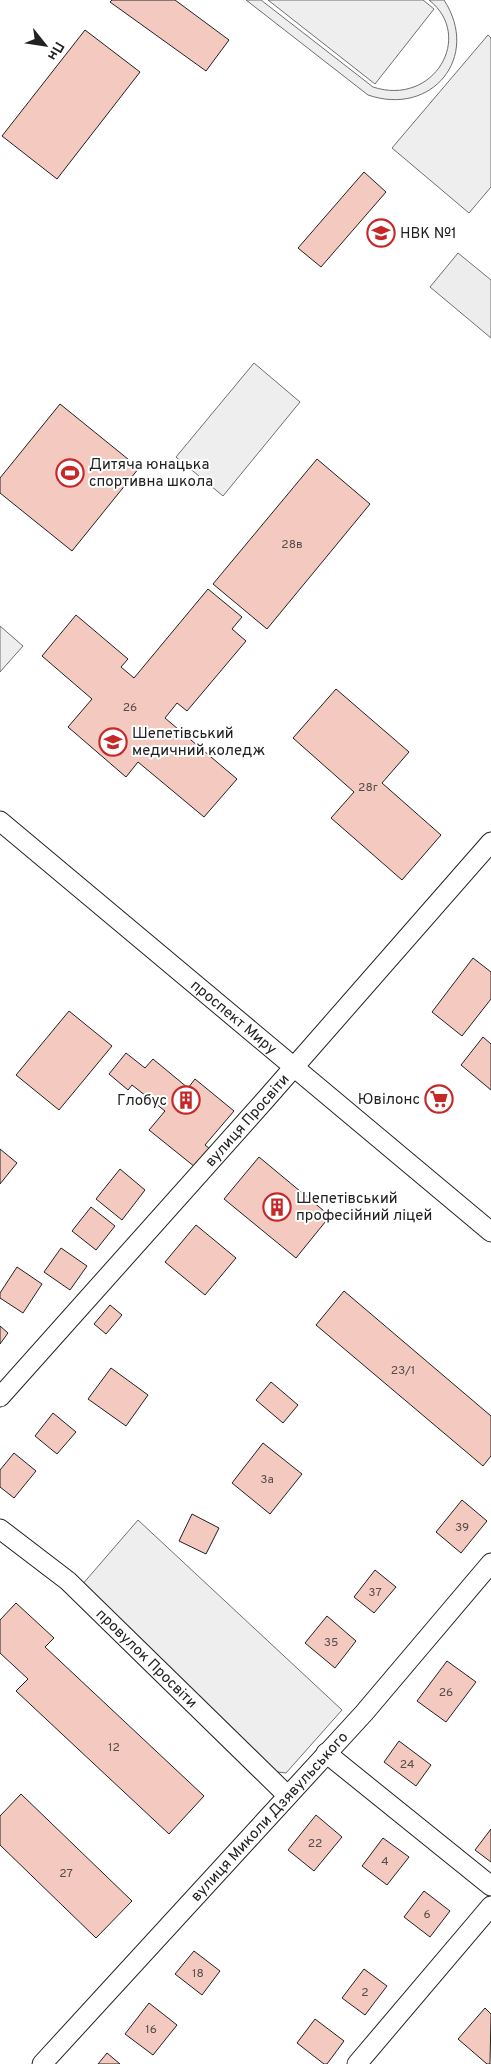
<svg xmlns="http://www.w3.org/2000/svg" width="491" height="2064" viewBox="0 0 491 2064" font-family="Overpass,sans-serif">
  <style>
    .green { fill: #eee; stroke: #6f6f6f }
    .parking { fill: #ededed; stroke: #6f6f6f }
    .building { fill: #f3c9c0; stroke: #222 }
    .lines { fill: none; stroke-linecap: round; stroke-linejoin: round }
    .street-casing { stroke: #222; stroke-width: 21 }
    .street { stroke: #fff; stroke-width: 19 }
    .labels { text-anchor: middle; stroke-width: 4; stroke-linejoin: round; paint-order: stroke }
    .number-label { font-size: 12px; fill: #564c4a }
    .poi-label { font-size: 15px; fill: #222; stroke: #fff; text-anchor: start }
    .street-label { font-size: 15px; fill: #222; stroke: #fff }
  </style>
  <rect width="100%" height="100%" fill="#fff"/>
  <path class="green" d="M246 0H261L373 87C434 107 475 36 429 0H444C481 57 432 117 368 95Z
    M268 0H423L434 9 375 84Z
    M488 35 491 38V187L469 213 392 148Z
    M254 363 300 402 223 496 176 457Z
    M0 626 23 646 0 672Z
    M138 1520 342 1710 286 1773 270 1771 81 1586Z"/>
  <path class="parking" d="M458 253 491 280V338L430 287Z"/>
  <path class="building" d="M112 0H175L229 40 206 71 110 2Z
    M85 30 140 72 57 179 2 136Z
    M364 172 386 192 321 267 298 248Z
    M60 404 139 468 72 551 0 493V478Z
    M317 459 370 504 267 629 213 584Z
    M208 589 242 617 232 629 246 641 187 711 177 703 165 718 237 779 204 817 138 762 126 777 68 727 92 699 42 656 76 615 128 659 121 667 134 678Z
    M336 689 409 752 382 783 441 835 402 880 331 818 354 792 293 738Z
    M473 958 491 972V999L462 1036 432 1012Z
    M69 1011 112 1046 59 1110 16 1075Z
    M483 1037 491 1044V1090L461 1065Z
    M126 1053 145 1068 153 1059 188 1088 195 1079 234 1111 205 1145 210 1149 195 1167 149 1130 165 1111 132 1085 128 1090 109 1074Z
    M0 1149 17 1163 0 1184Z
    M259 1157 330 1216 296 1258 224 1199Z
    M120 1169 145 1190 122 1220 96 1199Z
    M91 1207 115 1226 96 1250 72 1231Z
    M196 1225 236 1258 205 1295 165 1262Z
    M61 1248 87 1266 70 1290 44 1272Z
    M17 1267 42 1284 23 1313 0 1298V1293Z
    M344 1291 491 1416V1456L483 1466 316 1325Z
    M110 1305 122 1315 106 1334 94 1324Z
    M0 1326 8 1333 0 1344Z
    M111 1368 148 1395 126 1426 88 1399Z
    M271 1382 298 1405 283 1423 256 1400Z
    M53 1413 76 1432 57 1454 35 1436Z
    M263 1443 302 1474 270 1514 232 1483Z
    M14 1453 36 1471 14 1498 0 1487V1470Z
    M462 1500 487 1521 461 1553 436 1532Z
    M192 1514 219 1528 206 1554 179 1541Z
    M375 1570 396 1587 374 1613 354 1597Z
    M16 1603 54 1638 45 1647 204 1796 169 1834 16 1691 28 1679 0 1653V1620Z
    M327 1616 356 1641 335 1668 305 1643Z
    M447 1661 476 1682 446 1722 417 1701Z
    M399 1741 431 1765 416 1786 384 1762Z
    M21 1794 132 1901 96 1938 0 1845V1816Z
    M316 1815 342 1837 314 1871 288 1850Z
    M491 1829V1862L475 1850Z
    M383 1838 409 1857 387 1885 362 1866Z
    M424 1891 450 1911 430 1937 404 1917Z
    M194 1951 220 1971 202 1995 175 1974Z
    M364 1969 387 1986 365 2015 342 1998Z
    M149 2003 177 2025 153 2055 125 2034Z
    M485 2008 491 2014 490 2064H487L458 2039Z
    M315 2019 344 2041 327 2064H324L297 2043Z
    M107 2053 120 2064H98Z"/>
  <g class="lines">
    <g class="street-casing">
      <g id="street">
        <path id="s1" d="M0 821 491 1232"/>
        <path id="s2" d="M0 1397 266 1099 491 842"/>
        <path id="s3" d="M0 1529 68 1581 287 1795"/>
        <path d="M326 1753 491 1886"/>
        <path id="s4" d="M42 2064 364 1713 491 1563"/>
        <path d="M357 2064 491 1906"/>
      </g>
    </g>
    <use href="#street" class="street"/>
  </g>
  <defs>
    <g id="school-ring" transform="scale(1.4375)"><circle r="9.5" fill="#fff" stroke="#c62828" stroke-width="1.5"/><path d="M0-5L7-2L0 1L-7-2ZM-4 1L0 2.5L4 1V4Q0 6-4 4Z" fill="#c62828"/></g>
    <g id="stadium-ring" transform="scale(1.4375)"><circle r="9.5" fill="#fff" stroke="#c62828" stroke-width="1.5"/><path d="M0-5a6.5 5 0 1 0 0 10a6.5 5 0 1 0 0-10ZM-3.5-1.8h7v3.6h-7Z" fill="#c62828"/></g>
    <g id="university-ring" transform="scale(1.4375)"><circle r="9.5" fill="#fff" stroke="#c62828" stroke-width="1.5"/><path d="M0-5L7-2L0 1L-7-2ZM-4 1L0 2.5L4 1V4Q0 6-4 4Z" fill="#c62828"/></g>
    <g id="supermarket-ring" transform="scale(1.4375)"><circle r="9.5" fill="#fff" stroke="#c62828" stroke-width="1.5"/><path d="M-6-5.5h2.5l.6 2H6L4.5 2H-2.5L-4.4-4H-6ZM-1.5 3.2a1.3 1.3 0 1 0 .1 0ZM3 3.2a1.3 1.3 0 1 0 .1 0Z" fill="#c62828"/></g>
    <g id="building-ring" transform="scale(1.4375)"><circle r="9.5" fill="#fff" stroke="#c62828" stroke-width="1.5"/><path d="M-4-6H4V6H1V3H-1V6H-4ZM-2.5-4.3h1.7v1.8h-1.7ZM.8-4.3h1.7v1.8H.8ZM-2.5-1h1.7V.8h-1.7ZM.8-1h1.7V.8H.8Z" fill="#c62828"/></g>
  </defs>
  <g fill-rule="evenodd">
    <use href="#school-ring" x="381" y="233"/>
    <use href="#stadium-ring" x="70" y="473"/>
    <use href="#university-ring" x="113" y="742"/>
    <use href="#supermarket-ring" x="439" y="1099"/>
    <use href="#building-ring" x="186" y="1100"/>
    <use href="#building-ring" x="277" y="1207"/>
  </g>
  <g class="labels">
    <g class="number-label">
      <text x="292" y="548">28в</text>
      <text x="130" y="711">26</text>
      <text x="368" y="791">28г</text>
      <text x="403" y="1374">23/1</text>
      <text x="267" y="1483">3а</text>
      <text x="462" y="1531">39</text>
      <text x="375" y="1596">37</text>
      <text x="331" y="1646">35</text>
      <text x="446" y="1696">26</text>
      <text x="114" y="1751">12</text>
      <text x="407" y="1768">24</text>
      <text x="315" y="1847">22</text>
      <text x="385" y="1865">4</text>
      <text x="66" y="1877">27</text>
      <text x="427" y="1918">6</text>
      <text x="198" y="1977">18</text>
      <text x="365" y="1996">2</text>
      <text x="151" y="2033">16</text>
    </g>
    <g class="poi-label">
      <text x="400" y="238">НВК №1</text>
      <text x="89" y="469">Дитяча юнацька<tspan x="89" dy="17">спортивна школа</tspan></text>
      <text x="132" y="738">Шепетівський<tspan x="132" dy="17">медичний коледж</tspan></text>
      <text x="420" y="1104" text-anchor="end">Ювілонс</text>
      <text x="167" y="1105" text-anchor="end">Глобус</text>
      <text x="296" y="1203">Шепетівський<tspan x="296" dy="17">професійний ліцей</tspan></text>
    </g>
    <g class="street-label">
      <text dy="5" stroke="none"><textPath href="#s1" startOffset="305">проспект Миру</textPath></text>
      <text dy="5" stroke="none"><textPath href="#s2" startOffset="371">вулиця Просвіти</textPath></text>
      <text dy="5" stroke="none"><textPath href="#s3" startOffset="196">провулок Просвіти</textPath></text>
      <text dy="5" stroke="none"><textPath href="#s4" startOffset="336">вулиця Миколи Дзявульського</textPath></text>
    </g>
  </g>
  <g transform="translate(45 45) rotate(120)" stroke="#ffffff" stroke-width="4" paint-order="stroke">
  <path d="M0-4L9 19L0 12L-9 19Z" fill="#222222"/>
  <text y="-8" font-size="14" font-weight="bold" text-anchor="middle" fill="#222222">Пн</text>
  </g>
</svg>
